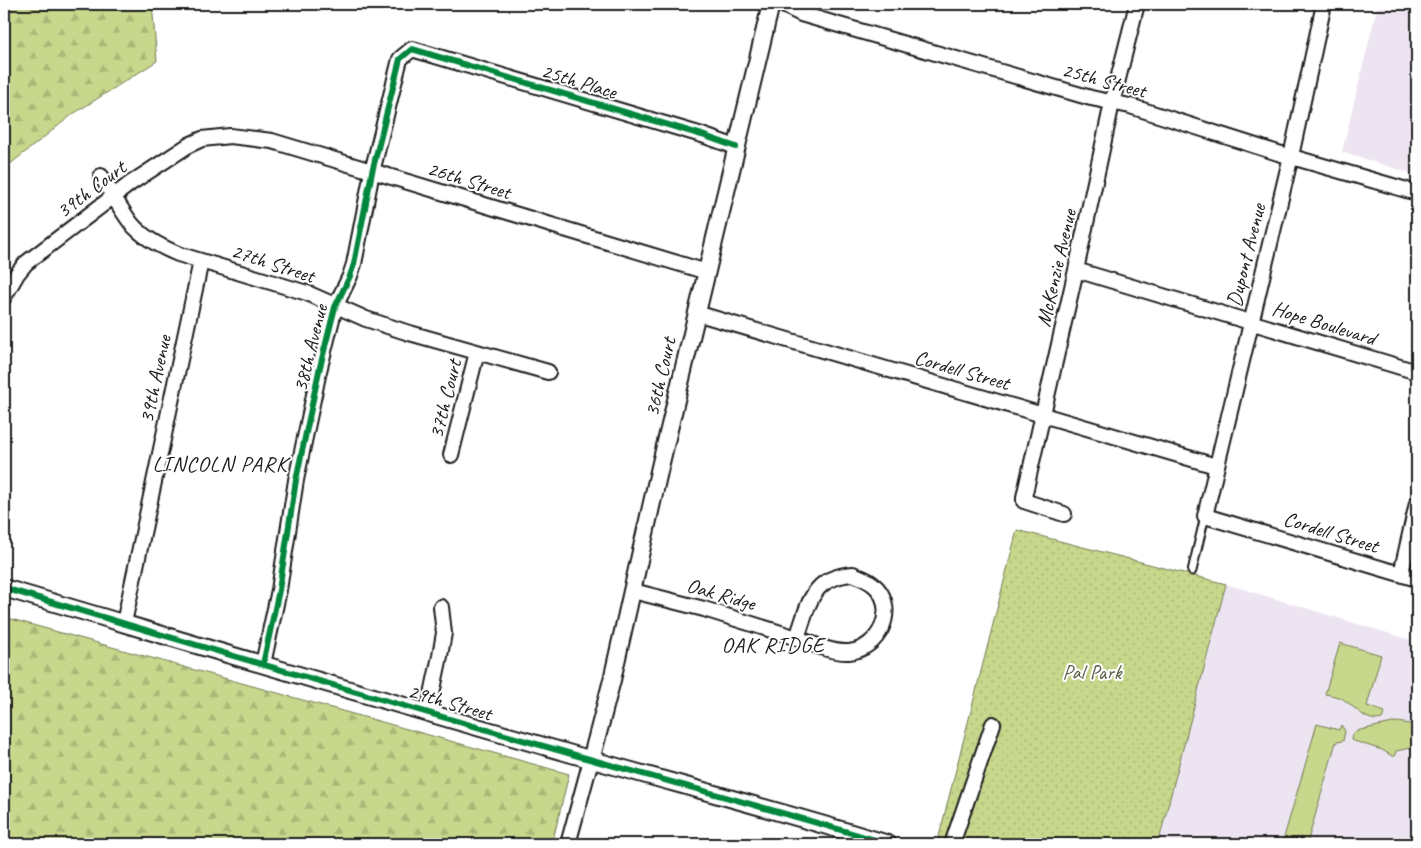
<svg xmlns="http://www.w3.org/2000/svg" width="1421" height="848" viewBox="0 0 1421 848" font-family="Caveat,sans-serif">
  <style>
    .built { fill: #ede4f2 }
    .green { fill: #c7d78b; stroke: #727a54 }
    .forest { fill: url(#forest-firs); stroke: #727a54 }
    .park { fill: url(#park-dots); stroke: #727a54 }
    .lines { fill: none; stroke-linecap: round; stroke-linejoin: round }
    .service-casing { stroke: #1c1c1c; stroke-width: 11 }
    .minor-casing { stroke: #1c1c1c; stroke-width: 18 }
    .tertiary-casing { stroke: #1c1c1c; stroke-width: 20 }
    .service { stroke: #fff; stroke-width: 7 }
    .minor { stroke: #fff; stroke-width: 14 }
    .tertiary { stroke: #fff; stroke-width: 16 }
    .cycleway-casing { stroke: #fff; stroke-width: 9 }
    .cycleway { stroke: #00873e; stroke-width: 6 }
    .labels { text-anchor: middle; stroke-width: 4; stroke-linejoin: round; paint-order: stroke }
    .street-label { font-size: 21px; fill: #1c1c1c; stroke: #fff }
    .park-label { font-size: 21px; fill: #585d43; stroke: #fff }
    .neighbourhood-label { font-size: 22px; letter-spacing: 1px; fill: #1c1c1c; stroke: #fff }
  </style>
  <defs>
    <pattern id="forest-firs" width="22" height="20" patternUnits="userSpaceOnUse" patternTransform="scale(1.25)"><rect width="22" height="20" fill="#c7d78b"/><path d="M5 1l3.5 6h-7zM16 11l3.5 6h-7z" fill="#aab877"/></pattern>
    <pattern id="park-dots" width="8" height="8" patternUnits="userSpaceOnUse" patternTransform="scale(1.25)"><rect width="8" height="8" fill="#c7d78b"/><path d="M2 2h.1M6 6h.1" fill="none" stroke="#aab877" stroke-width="1.8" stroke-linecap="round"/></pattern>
  </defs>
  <rect width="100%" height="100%" fill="#fff"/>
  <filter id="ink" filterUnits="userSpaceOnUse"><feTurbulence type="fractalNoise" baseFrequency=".02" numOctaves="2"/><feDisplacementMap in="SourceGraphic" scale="10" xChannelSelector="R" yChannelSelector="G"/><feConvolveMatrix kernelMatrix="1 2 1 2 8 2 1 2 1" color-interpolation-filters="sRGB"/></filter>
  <g filter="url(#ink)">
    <path class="built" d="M1378 4H1417V175L1342 152Z
      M1226 584 1417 642V844H1158Z"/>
    <path class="green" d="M1340 643 1381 655 1367 706 1385 712 1382 719C1366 724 1354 705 1341 698 1336 696 1330 695 1325 694Z
      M1397 722 1417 725V749L1411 748 1396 751 1394 757 1382 750 1351 740 1352 734 1360 730Z
      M1317 724 1339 730 1341 725 1345 731 1343 741 1336 742 1307 844H1282Z"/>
    <path class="forest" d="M4 4H152L157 61 73 114 4 169Z
      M4 617 569 774 552 844H4Z"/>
    <path class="park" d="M1017 530 1226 584 1158 844H937Z"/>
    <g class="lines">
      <g class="service-casing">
        <path id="service" d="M1192 571 1205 516"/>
      </g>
      <g class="minor-casing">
        <path id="minor" d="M781 4 801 14 1091 98 1130 106 1278 153 1417 193
          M1324 4 1291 156 1205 516 1417 579
          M101 176C111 191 120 209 131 223 143 238 161 247 178 254L307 293 366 319 406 332 548 372
          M1076 270 1417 372
          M4 297 17 274 26 263 131 183 189 145 202 139 230 136 272 141 707 272
          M696 313 1216 466
          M451 455 477 352
          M1064 514 1024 501V497L1076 270 1112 103 1137 4
          M853 574C862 578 870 580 877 588 897 611 879 649 849 652 832 653 813 644 797 638 809 604 811 577 853 574Z
          M1401 574 1417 503
          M633 591 704 609 797 638
          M124 623 201 261
          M263 664 279 590 296 480 319 371 335 307 350 276 354 264 372 172 400 59 412 49 702 135 736 147
          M428 713 440 656 444 633 441 607
          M568 844 591 760
          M952 844 993 724"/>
      </g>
      <g class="tertiary-casing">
        <path id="tertiary" d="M4 588C187 642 370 697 554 749 665 781 777 810 888 844
          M591 760 612 680 660 467 771 4"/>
      </g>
      <use href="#service" class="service"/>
      <use href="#minor" class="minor"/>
      <use href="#tertiary" class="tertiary"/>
      <g class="cycleway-casing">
        <path id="cycleway" d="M4 588C187 642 370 697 554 749 665 781 777 810 888 844
          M263 664 279 590 296 480 319 371 335 307 350 276 354 264 372 172 400 59 412 49 702 135 736 147"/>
      </g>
      <use href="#cycleway" class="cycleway"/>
    </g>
  </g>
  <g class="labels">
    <g class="street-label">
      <text transform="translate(1104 80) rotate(15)" y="7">25th Street</text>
      <text transform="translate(579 81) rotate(17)" y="7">25th Place</text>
      <text transform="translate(469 180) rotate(17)" y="7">26th Street</text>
      <text transform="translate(91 189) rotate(-37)" y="7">39th Court</text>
      <text transform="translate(1246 255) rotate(-76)" y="7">Dupont Avenue</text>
      <text transform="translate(273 263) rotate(18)" y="7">27th Street</text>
      <text transform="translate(1056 268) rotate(-77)" y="7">McKenzie Avenue</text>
      <text transform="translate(1324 323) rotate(17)" y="7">Hope Boulevard</text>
      <text transform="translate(310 348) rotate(-76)" y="7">38th Avenue</text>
      <text transform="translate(962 370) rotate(16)" y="7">Cordell Street</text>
      <text transform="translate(660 377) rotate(-77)" y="7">36th Court</text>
      <text transform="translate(155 379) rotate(-78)" y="7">39th Avenue</text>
      <text transform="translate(445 399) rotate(-76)" y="7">37th Court</text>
      <text transform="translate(1331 532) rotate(17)" y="7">Cordell Street</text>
      <text transform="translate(721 594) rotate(16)" y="7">Oak Ridge</text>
      <text transform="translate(450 702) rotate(16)" y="7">29th Street</text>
    </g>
    <g class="park-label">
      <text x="1092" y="679">Pal Park</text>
    </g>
    <g class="neighbourhood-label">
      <text x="220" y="471">LINCOLN PARK</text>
      <text x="773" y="652">OAK RIDGE</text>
    </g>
  </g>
  <rect width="1421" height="848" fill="none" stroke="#fff" stroke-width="20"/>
  <rect x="10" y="10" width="1401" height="828" fill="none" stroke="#1c1c1c" stroke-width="2" filter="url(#ink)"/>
</svg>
